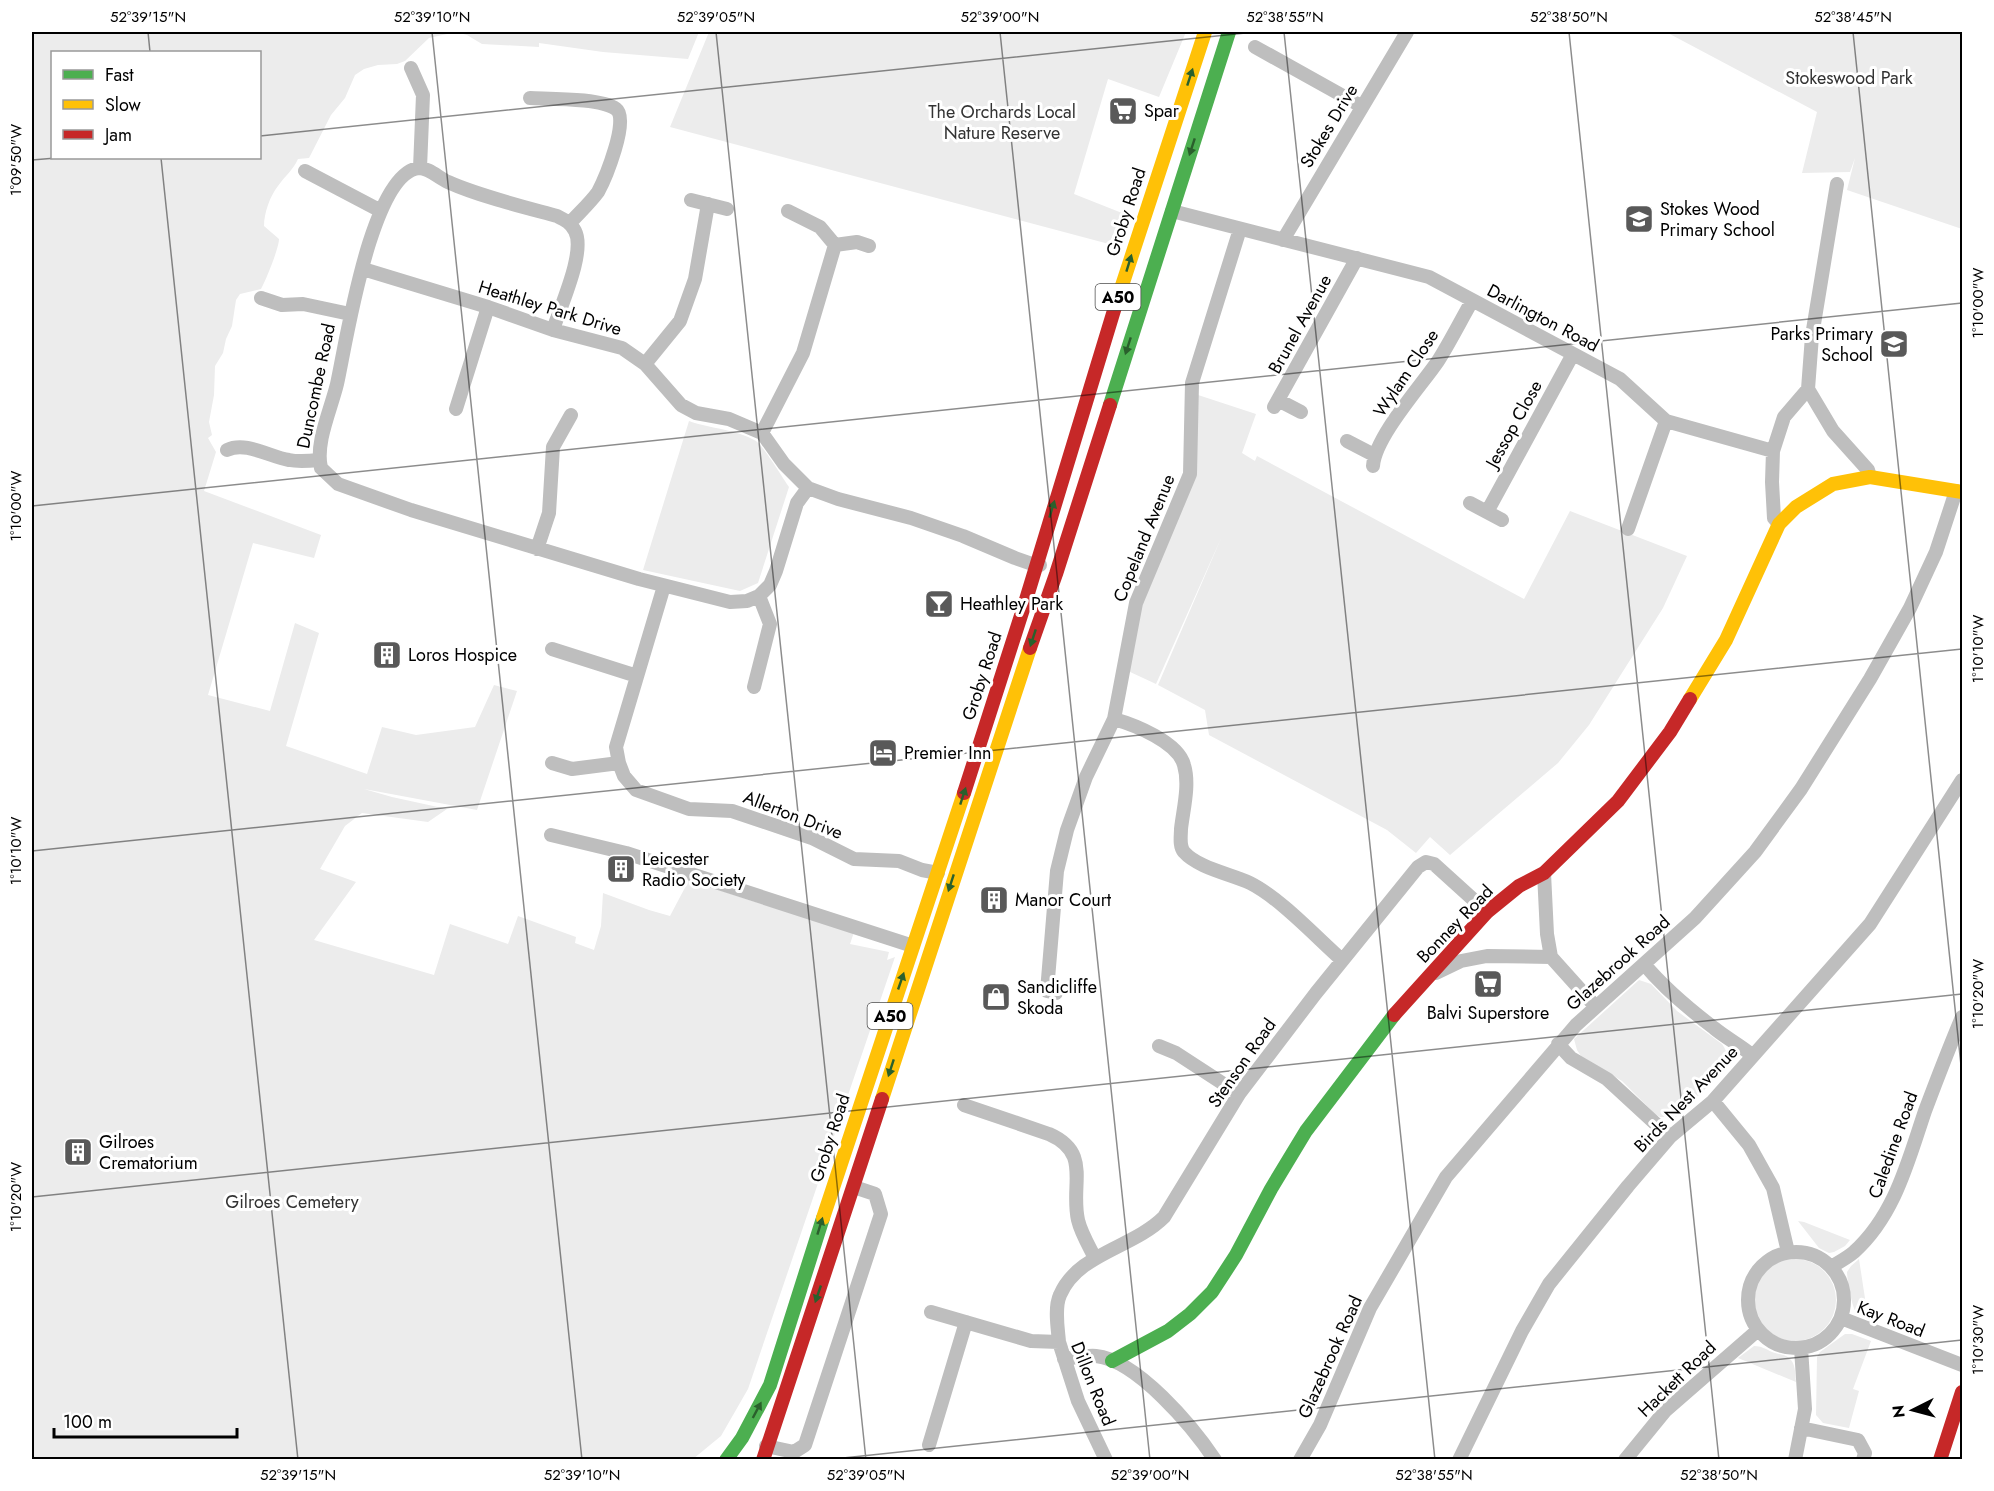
<svg xmlns="http://www.w3.org/2000/svg" width="1994" height="1491" viewBox="0 0 1994 1491" font-family="Jost,sans-serif">
  <style>
    .green { fill: #ececec; fill-rule: evenodd }
    .lines { fill: none; stroke-linecap: round; stroke-linejoin: round }
    .street { stroke: #bebebe; stroke-width: 14 }
    .fast { stroke: #4caf50; stroke-width: 14 }
    .slow { stroke: #ffc107; stroke-width: 14 }
    .jam { stroke: #c62828; stroke-width: 14 }
    .oneway { fill: #2a602c }
    .ticks { fill: none; stroke: #000; stroke-width: 1.5; stroke-opacity: 0.45 }
    .labels { text-anchor: middle; stroke-width: 6; stroke-linejoin: round; paint-order: stroke }
    .shield { fill: #fff; stroke: #4c4c4c; stroke-width: 1.5 }
    .shield-label { font-size: 16px; font-weight: bold; fill: #000 }
    .park-label { font-size: 18px; fill: #333; stroke: #fff }
    .poi-label { font-size: 18px; fill: #000; stroke: #fff; text-anchor: start }
    .street-label { font-size: 18px; fill: #000; stroke: #fff }
    .neatline { fill: none; stroke: #000; stroke-width: 2 }
    .ticks-label { font-size: 15px; text-anchor: middle; fill: #000 }
  </style>
  <rect width="100%" height="100%" fill="#fff"/>
  <path class="green" d="M32 32H699L688 59 603 52 539 43V47L482 44 467 35 456 32 429 38 405 61 397 64 378 65 364 69 355 75 345 98 331 115 309 158 298 159C293 170 285 176 278 186 270 196 264 213 264 226L279 239C279 248 266 280 261 289L240 294 236 300 232 326 226 339 223 353 215 366 214 395 209 422 212 435 208 438 216 452 204 491 321 535 314 558 253 543 208 695 270 711 295 623 319 633 286 746 367 774 382 727 416 735 475 727 494 685 517 691 477 810 364 789 392 797 447 809 428 822 362 813 345 826 320 869 356 882 314 940 434 975 450 924 508 944 518 916 576 937 575 943 594 950 601 926 603 893 649 910 670 916 689 880 752 901 854 932 850 944 889 952 887 960 895 957 748 1389 721 1436 693 1459H32ZM52 52H260V158H52Z
    M709 32H1186L1159 97 1108 79 1074 194 1122 213 1109 244 670 127Z
    M1666 32H1962V229L1847 190 1855 158 1850 172 1802 173 1817 112Z
    M1192 393 1256 414 1242 453 1255 461 1257 456 1524 599 1570 511 1687 556 1663 608 1589 725 1558 763 1450 855 1430 837 1416 853 1387 830 1209 735 1205 710 1158 685 1222 536 1156 684 1128 671 1132 617 1189 477Z
    M689 421C711 429 736 429 756 441 764 447 782 477 789 487L758 583 740 591 643 570Z
    M1639 980 1651 984 1677 1011 1722 1044C1727 1051 1729 1057 1726 1066 1723 1072 1683 1112 1676 1117H1660L1655 1114 1622 1081 1581 1056 1577 1050 1574 1039Z
    M1798 1221 1804 1222 1850 1240 1845 1246 1834 1252 1829 1253 1819 1248Z
    M1754 1300a41 41 0 1 1 82 0a41 41 0 1 1-82 0Z
    M1859 1259 1868 1318 1856 1312C1852 1307 1847 1279 1847 1272L1851 1266Z
    M1845 1334H1852L1871 1341 1853 1389 1859 1391 1849 1428 1823 1423 1816 1415 1817 1357 1820 1352Z
    M1754 1346C1761 1346 1766 1349 1772 1352 1777 1354 1782 1354 1786 1356 1796 1361 1795 1372 1796 1382L1738 1358Z"/>
  <g class="lines">
    <path class="street" d="M1255 47 1361 106
      M411 68 423 95 420 168
      M530 98C550 99 601 98 616 109 630 119 605 179 598 192 590 203 579 213 570 223
      M305 171 381 211
      M691 200 727 209
      M788 211 820 227 835 245
      M1172 211 1429 277 1620 379 1666 421 1773 451
      M1283 240 1407 32
      M835 245 857 242 869 246
      M363 269 488 307 553 330 622 348 645 364 681 405 696 413 729 419 762 433 784 464 808 488 838 499 911 518 963 536 1015 558 1035 565H1040
      M261 298 282 305 303 304 350 314
      M553 330C560 307 586 252 575 231 571 223 565 220 557 216 524 207 479 196 448 182 439 178 429 168 419 168 371 173 346 344 337 384 331 409 315 443 321 468L338 484 411 510 639 579 730 602 747 601 759 596 770 585 776 571 797 503 808 488
      M645 364 680 321 695 279 708 204
      M1808 389 1833 431 1868 470 1870 477
      M1278 400 1301 412
      M1274 407 1357 258
      M456 409 488 307
      M762 433 803 353 835 245
      M1347 441 1374 455
      M227 450C246 441 270 457 289 460 299 462 309 461 319 460
      M1373 466C1375 437 1421 386 1438 361 1450 342 1461 320 1472 301
      M1470 503 1502 520
      M1487 512 1573 354
      M1779 524 1774 518 1772 482 1773 451 1784 417 1808 389 1812 336 1837 184
      M1628 529 1666 421
      M537 549 549 513 553 447 571 415
      M664 586 616 747 619 763 624 776 636 790 689 809 732 811 812 838 854 859 899 861 922 870 938 873
      M552 649 637 676
      M754 687 770 624 759 596
      M1114 719C1135 725 1178 742 1184 765 1190 785 1183 810 1181 829 1181 836 1179 846 1184 852 1198 868 1231 874 1250 883 1280 898 1316 937 1342 960
      M552 763 572 769 619 763
      M551 835 626 853 913 946
      M1544 873 1547 934 1551 957
      M1644 964C1664 988 1689 1009 1714 1028 1726 1038 1740 1045 1753 1056
      M1436 973 1461 961 1487 956 1551 957 1595 1006
      M1056 993 1047 991 1057 871 1067 830 1086 777 1114 719 1136 603 1190 474 1192 383 1240 229
      M1558 1044 1571 1058 1607 1079 1670 1137
      M1159 1046 1176 1053 1239 1094
      M1713 1101 1749 1145 1773 1188 1788 1252
      M964 1105 1049 1134C1092 1153 1070 1184 1078 1220 1081 1233 1089 1246 1095 1258
      M1748 1300a48 48 0 1 1 96 0a48 48 0 1 1-96 0Z
      M1831 1267C1839 1262 1847 1258 1854 1252 1895 1215 1908 1161 1925 1111 1937 1079 1949 1048 1962 1017
      M931 1312 1031 1341 1059 1342 1078 1401 1106 1460
      M1841 1318 1962 1365
      M1059 1342C1058 1329 1054 1308 1060 1295 1078 1253 1133 1248 1164 1217L1239 1094 1316 993 1418 867 1426 862 1434 864 1487 912
      M1064 1359C1074 1358 1086 1355 1096 1356 1137 1360 1193 1427 1215 1460
      M1801 1428 1858 1440 1865 1453 1863 1460
      M929 1445 966 1322
      M766 1446 794 1452 805 1445 881 1214 875 1194 854 1187
      M1300 1460 1320 1425 1370 1308 1446 1177 1576 1025 1695 918 1755 852 1801 789 1870 679 1910 608 1936 552 1956 491
      M1459 1460 1522 1331 1549 1284 1628 1186 1670 1137 1713 1101 1870 924 1962 780
      M1625 1460 1665 1411 1758 1330
      M1795 1460 1805 1409 1801 1348"/>
    <path class="fast" d="M1110 405 1229 32
      M1112 1361 1168 1331 1190 1314 1212 1292 1236 1255 1271 1189 1306 1131 1394 1015
      M726 1460 742 1438 770 1385 823 1218"/>
    <path class="slow" d="M1115 307 1205 32
      M1690 699 1726 640 1779 524 1796 507 1833 484 1870 477 1962 492
      M882 1099 1030 648
      M823 1218 964 793"/>
    <path class="jam" d="M1030 648 1056 574 1110 405
      M964 793 1025 603 1115 307
      M1394 1015 1487 912 1519 886 1544 873 1618 801 1670 732 1690 699
      M763 1460 882 1099
      M1940 1460 1962 1392"/>
  </g>
  <defs><path id="oneway-solid" d="M-6-.8H1V-3.2L6.5 0L1 3.2V.8H-6Z" transform="scale(1.5)"/></defs>
  <g class="oneway">
    <use href="#oneway-solid" transform="translate(1190 77) rotate(-72)"/>
    <use href="#oneway-solid" transform="translate(1192 147) rotate(108)"/>
    <use href="#oneway-solid" transform="translate(1129 263) rotate(-73)"/>
    <use href="#oneway-solid" transform="translate(1128 346) rotate(108)"/>
    <use href="#oneway-solid" transform="translate(1052 509) rotate(-73)"/>
    <use href="#oneway-solid" transform="translate(1033 638) rotate(108)"/>
    <use href="#oneway-solid" transform="translate(963 796) rotate(-72)"/>
    <use href="#oneway-solid" transform="translate(951 883) rotate(108)"/>
    <use href="#oneway-solid" transform="translate(901 981) rotate(-71)"/>
    <use href="#oneway-solid" transform="translate(891 1068) rotate(108)"/>
    <use href="#oneway-solid" transform="translate(820 1226) rotate(-73)"/>
    <use href="#oneway-solid" transform="translate(818 1294) rotate(109)"/>
    <use href="#oneway-solid" transform="translate(757 1410) rotate(-62)"/>
  </g>
  <path class="ticks" d="M148 32 150 52M432 32 582 1460M716 32 866 1460M1000 32 1150 1460M1284 32 1435 1460M1569 32 1719 1460M1853 32 1962 1075M260 136 1255 32M161 158 298 1460M32 160 56 158M32 506 1962 303M32 851 1962 649M32 1197 1962 994M824 1460 1962 1340"/>
  <defs>
    <g id="supermarket-square" transform="scale(1.5)"><rect x="-9" y="-9" width="18" height="18" rx="4" fill="#595959" stroke="#fff"/><path d="M-6-5.5h2.5l.6 2H6L4.5 2H-2.5L-4.4-4H-6ZM-1.5 3.2a1.3 1.3 0 1 0 .1 0ZM3 3.2a1.3 1.3 0 1 0 .1 0Z" fill="#fff"/></g>
    <g id="school-square" transform="scale(1.5)"><rect x="-9" y="-9" width="18" height="18" rx="4" fill="#595959" stroke="#fff"/><path d="M0-5L7-2L0 1L-7-2ZM-4 1L0 2.5L4 1V4Q0 6-4 4Z" fill="#fff"/></g>
    <g id="bar-square" transform="scale(1.5)"><rect x="-9" y="-9" width="18" height="18" rx="4" fill="#595959" stroke="#fff"/><path d="M-6-5H6L.8 .8V4.5H3.5V6h-7V4.5H-.8V.8Z" fill="#fff"/></g>
    <g id="building-square" transform="scale(1.5)"><rect x="-9" y="-9" width="18" height="18" rx="4" fill="#595959" stroke="#fff"/><path d="M-4-6H4V6H1V3H-1V6H-4ZM-2.5-4.3h1.7v1.8h-1.7ZM.8-4.3h1.7v1.8H.8ZM-2.5-1h1.7V.8h-1.7ZM.8-1h1.7V.8H.8Z" fill="#fff"/></g>
    <g id="hotel-square" transform="scale(1.5)"><rect x="-9" y="-9" width="18" height="18" rx="4" fill="#595959" stroke="#fff"/><path d="M-6-4.5h1.5V1H6V5H4.5V3h-9V5H-6ZM-4 0a1.8 1.8 0 1 1 3.6 0ZM.5 0V-2.5h3Q6-2.5 6 0Z" fill="#fff"/></g>
    <g id="shop-square" transform="scale(1.5)"><rect x="-9" y="-9" width="18" height="18" rx="4" fill="#595959" stroke="#fff"/><path d="M-5-2.5h2.3a2.7 3.5 0 0 1 5.4 0H5L5.5 6h-11ZM-1.5-2.5h3a1.5 2.3 0 0 0-3 0Z" fill="#fff"/></g>
  </defs>
  <g fill-rule="evenodd">
    <use href="#supermarket-square" x="1123" y="111"/>
    <use href="#school-square" x="1639" y="219"/>
    <use href="#school-square" x="1894" y="344"/>
    <use href="#bar-square" x="939" y="604"/>
    <use href="#building-square" x="387" y="655"/>
    <use href="#hotel-square" x="883" y="753"/>
    <use href="#building-square" x="621" y="869"/>
    <use href="#building-square" x="994" y="900"/>
    <use href="#supermarket-square" x="1488" y="984"/>
    <use href="#shop-square" x="996" y="997"/>
    <use href="#building-square" x="78" y="1152"/>
  </g>
  <g class="labels">
    <g class="shield">
      <rect x="1095.5" y="284" width="45" height="26" rx="4.5"/>
      <rect x="867.5" y="1003" width="45" height="26" rx="4.5"/>
    </g>
    <g class="shield-label">
      <text x="1118" y="303">A50</text>
      <text x="890" y="1022">A50</text>
    </g>
    <g class="park-label">
      <text x="1849" y="84">Stokeswood Park</text>
      <text x="1002" y="118">The Orchards Local<tspan x="1002" dy="21">Nature Reserve</tspan></text>
      <text x="292" y="1208">Gilroes Cemetery</text>
    </g>
    <g class="poi-label">
      <text x="1144" y="117">Spar</text>
      <text x="1660" y="215">Stokes Wood<tspan x="1660" dy="21">Primary School</tspan></text>
      <text x="1873" y="340" text-anchor="end">Parks Primary<tspan x="1873" dy="21">School</tspan></text>
      <text x="960" y="610">Heathley Park</text>
      <text x="408" y="661">Loros Hospice</text>
      <text x="904" y="759">Premier Inn</text>
      <text x="642" y="865">Leicester<tspan x="642" dy="21">Radio Society</tspan></text>
      <text x="1015" y="906">Manor Court</text>
      <text x="1017" y="993">Sandicliffe<tspan x="1017" dy="21">Skoda</tspan></text>
      <text x="1488" y="1019" text-anchor="middle">Balvi Superstore</text>
      <text x="99" y="1148">Gilroes<tspan x="99" dy="21">Crematorium</tspan></text>
    </g>
    <g class="street-label">
      <text transform="translate(1329 126) rotate(-59)" y="6">Stokes Drive</text>
      <text transform="translate(1126 212) rotate(-72)" y="6">Groby Road</text>
      <text transform="translate(550 308) rotate(17)" y="6">Heathley Park Drive</text>
      <text transform="translate(1543 318) rotate(28)" y="6">Darlington Road</text>
      <text transform="translate(1300 324) rotate(-61)" y="6">Brunel Avenue</text>
      <text transform="translate(1406 373) rotate(-56)" y="6">Wylam Close</text>
      <text transform="translate(316 386) rotate(-78)" y="6">Duncombe Road</text>
      <text transform="translate(1514 424) rotate(-61)" y="6">Jessop Close</text>
      <text transform="translate(1144 538) rotate(-68)" y="6">Copeland Avenue</text>
      <text transform="translate(982 676) rotate(-72)" y="6">Groby Road</text>
      <text transform="translate(793 815) rotate(21)" y="6">Allerton Drive</text>
      <text transform="translate(1455 924) rotate(-46)" y="6">Bonney Road</text>
      <text transform="translate(1618 963) rotate(-42)" y="6">Glazebrook Road</text>
      <text transform="translate(1242 1063) rotate(-55)" y="6">Stenson Road</text>
      <text transform="translate(1686 1099) rotate(-46)" y="6">Birds Nest Avenue</text>
      <text transform="translate(830 1138) rotate(-72)" y="6">Groby Road</text>
      <text transform="translate(1893 1145) rotate(-70)" y="6">Caledine Road</text>
      <text transform="translate(1891 1319) rotate(21)" y="6">Kay Road</text>
      <text transform="translate(1330 1357) rotate(-66)" y="6">Glazebrook Road</text>
      <text transform="translate(1677 1379) rotate(-44)" y="6">Hackett Road</text>
      <text transform="translate(1093 1384) rotate(68)" y="6">Dillon Road</text>
    </g>
  </g>
  <rect width="1994" height="1491" fill="none" stroke="#ffffff" stroke-width="66"/>
  <rect x="51" y="51" width="210" height="108" fill="#ffffff" stroke="#999999" stroke-width="1.5"/>
  <rect x="63" y="70" width="30" height="9" fill="#4caf50" stroke="#999999" stroke-width="1.5"/>
  <text x="105" y="81" font-size="18" fill="#000000">Fast</text>
  <rect x="63" y="100" width="30" height="9" fill="#ffc107" stroke="#999999" stroke-width="1.5"/>
  <text x="105" y="111" font-size="18" fill="#000000">Slow</text>
  <rect x="63" y="130" width="30" height="9" fill="#c62828" stroke="#999999" stroke-width="1.5"/>
  <text x="105" y="141" font-size="18" fill="#000000">Jam</text>
  <g transform="translate(1913 1410) rotate(264)" stroke="#ffffff" stroke-width="4.5" paint-order="stroke">
  <path d="M0-4.5L10 22L0 15L-10 22Z" fill="#000000"/>
  <text y="-9" font-size="16" font-weight="bold" text-anchor="middle" fill="#000000">N</text>
  </g>
  <path d="M54 1428v9h183v-9" fill="none" stroke="#000000" stroke-width="3"/>
  <text x="63" y="1428" font-size="18" fill="#000000" stroke="#ffffff" stroke-width="4.5" paint-order="stroke">100 m</text>
  <rect x="33" y="33" width="1928" height="1425" class="neatline"/>
  <g class="ticks-label">
    <text x="148" y="22">52°39'15"N</text>
    <text x="432" y="22">52°39'10"N</text>
    <text x="716" y="22">52°39'05"N</text>
    <text x="1000" y="22">52°39'00"N</text>
    <text x="1285" y="22">52°38'55"N</text>
    <text x="1569" y="22">52°38'50"N</text>
    <text x="1853" y="22">52°38'45"N</text>
    <text transform="translate(16 160) rotate(-90)" y="5">1°09'50"W</text>
    <text transform="translate(1978 303) rotate(-90)" y="5">1°10'00"W</text>
    <text transform="translate(16 506) rotate(-90)" y="5">1°10'00"W</text>
    <text transform="translate(1978 649) rotate(-90)" y="5">1°10'10"W</text>
    <text transform="translate(16 851) rotate(-90)" y="5">1°10'10"W</text>
    <text transform="translate(1978 994) rotate(-90)" y="5">1°10'20"W</text>
    <text transform="translate(16 1197) rotate(-90)" y="5">1°10'20"W</text>
    <text transform="translate(1978 1340) rotate(-90)" y="5">1°10'30"W</text>
    <text x="298" y="1480">52°39'15"N</text>
    <text x="582" y="1480">52°39'10"N</text>
    <text x="866" y="1480">52°39'05"N</text>
    <text x="1150" y="1480">52°39'00"N</text>
    <text x="1434" y="1480">52°38'55"N</text>
    <text x="1719" y="1480">52°38'50"N</text>
  </g>
</svg>
